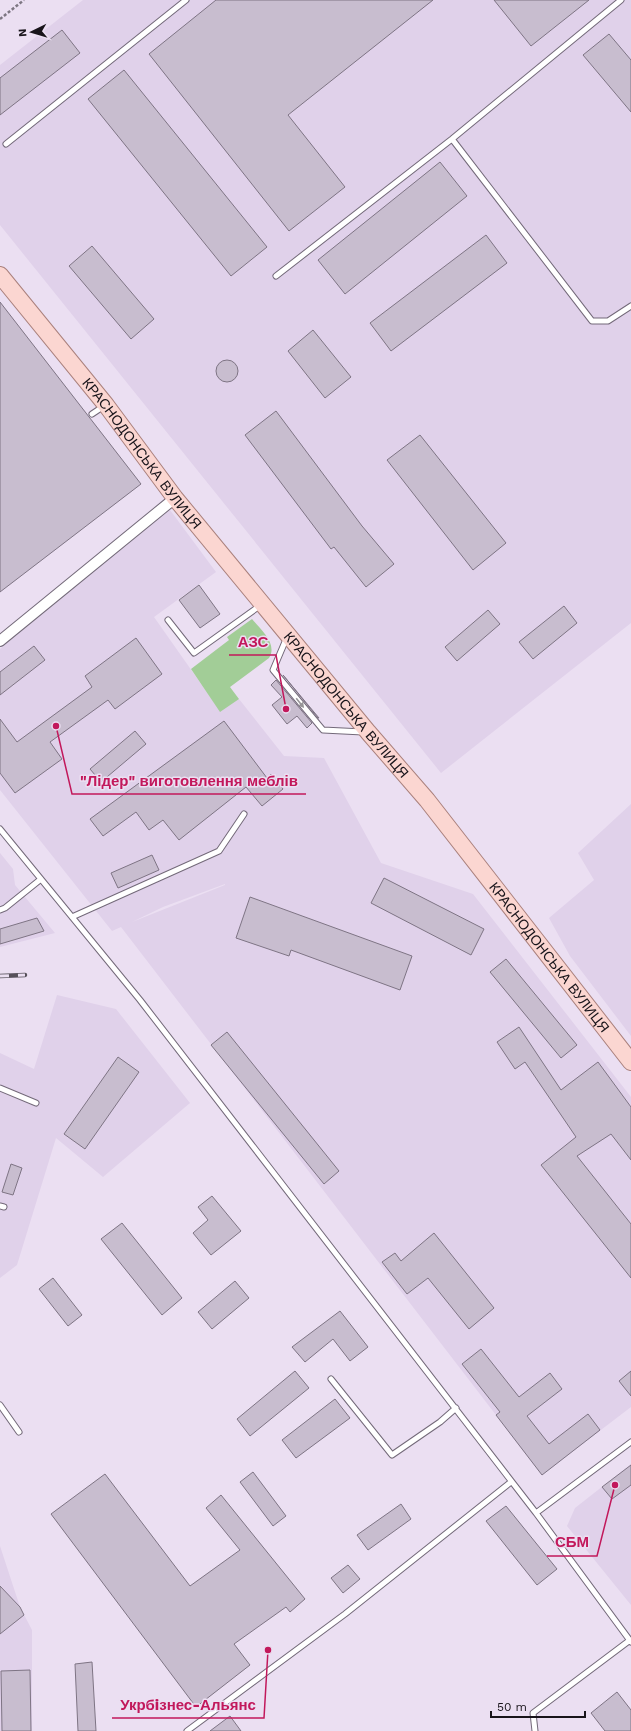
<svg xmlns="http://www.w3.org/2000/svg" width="631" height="1731" viewBox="0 0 631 1731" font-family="'Work Sans',sans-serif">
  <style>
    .built { fill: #e0d1ea; fill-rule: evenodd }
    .green { fill: #a2cd97 }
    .building { fill: #c8bdcf; stroke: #7e7484 }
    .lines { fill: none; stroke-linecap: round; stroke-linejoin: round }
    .service-casing { stroke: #736979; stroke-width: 7 }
    .minor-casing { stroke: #736979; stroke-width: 12 }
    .primary-casing { stroke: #aa817d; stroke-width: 18 }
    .path { stroke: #7d7682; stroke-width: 2.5; stroke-dasharray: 3 2; stroke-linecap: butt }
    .service { stroke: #fff; stroke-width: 5 }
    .minor { stroke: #fff; stroke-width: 10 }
    .primary { stroke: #fbd6d1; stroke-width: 16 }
    .rail-casing { stroke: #56505a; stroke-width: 4.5 }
    .rail { stroke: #ebdff2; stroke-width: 3; stroke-dasharray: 9; stroke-linecap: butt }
    .oneway { fill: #979598 }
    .labels { text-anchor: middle; stroke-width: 3; stroke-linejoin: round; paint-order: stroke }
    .street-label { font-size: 14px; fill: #18141a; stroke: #ebdff2 }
    .leader { fill: none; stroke: #c2185b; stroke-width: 1.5 }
    .callout-dot { fill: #c2185b; stroke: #ebdff2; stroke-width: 1.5 }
    .callout-label { font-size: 15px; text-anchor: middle; font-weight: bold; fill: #c2185b; stroke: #ebdff2; stroke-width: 3; stroke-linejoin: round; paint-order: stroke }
  </style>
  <rect width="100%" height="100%" fill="#ebdff2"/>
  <path class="built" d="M83 0H631V623L441 773 0 225V65Z
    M170 510 216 572 154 617 218 708 239 699 284 756 324 758 381 863 473 894 631 1097V1407L542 1475 121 927 112 931 0 790V649ZM225 884V885L132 922 163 907Z
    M631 804V1036L570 956 549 918 594 880 578 853Z
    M0 853 13 869 15 885 55 933 0 947Z
    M57 995 116 1009 190 1103 103 1177 56 1138 17 1265 0 1278V1053L34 1069Z
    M631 1464V1605L567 1526 575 1508Z
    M0 1546 20 1607 32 1630V1731H0Z"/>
  <path class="green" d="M252 619C261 630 278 644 269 658L230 687 239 699 220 712 191 669 229 640 227 637Z"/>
  <path class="building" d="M216 0H433L288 115 345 187 289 231 149 54Z
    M494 0H589L531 46Z
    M62 30 80 53 0 115V78Z
    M609 34 631 60V112L583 55Z
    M124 70 267 247 231 276 88 99Z
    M440 162 467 196 345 294 318 260Z
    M486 235 507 263 391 351 370 323Z
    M92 246 154 319 131 339 69 266Z
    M0 302 141 484 0 592Z
    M313 330 351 377 325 398 288 351Z
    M216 371a11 11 0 1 1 22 0a11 11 0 1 1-22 0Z
    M276 411 362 526 394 564 366 587 334 547 331 549 245 435Z
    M420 435 506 543 473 570 387 460Z
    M199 585 220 614 200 628 179 600Z
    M564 606 577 623 533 659 519 642Z
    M488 610 500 624 457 661 445 647Z
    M136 638 162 674 115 709 108 700 50 742 62 759 15 793 0 773V719L17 742 92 687 85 676Z
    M34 646 45 660 0 695V672Z
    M283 675 319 718H318Z
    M276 680 312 723 307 728 297 716 287 724 272 705 282 697 271 685Z
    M224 721 267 778 271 774 283 789 262 806 246 787 179 840 163 820 149 830 136 812 103 836 90 819Z
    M135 731 146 744 101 782 90 769Z
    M152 855 159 870 118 888 111 873Z
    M384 878 484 929 471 955 371 903Z
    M250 897 412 956 400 990 291 950 289 956 236 938Z
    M37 918 44 931 0 944V929Z
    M506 959 577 1045 561 1058 490 972Z
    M519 1027 561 1090 598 1062 631 1107V1160L611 1134 577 1156 631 1224V1278L541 1165 576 1137 525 1062 515 1069 497 1042Z
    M227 1032 339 1171 324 1184 211 1045Z
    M118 1057 139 1072 85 1149 64 1134Z
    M11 1164 22 1168 13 1195 2 1192Z
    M212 1196 241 1231 211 1255 193 1233 208 1220 198 1207Z
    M122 1223 182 1298 162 1315 101 1239Z
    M434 1233 494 1308 469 1329 428 1278 407 1294 382 1262 395 1253 401 1261Z
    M53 1278 82 1315 68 1326 39 1289Z
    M235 1281 249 1298 212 1329 198 1312Z
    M340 1311 368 1347 350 1361 333 1339 305 1362 292 1347Z
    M481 1349 519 1397 550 1373 562 1389 527 1416 549 1444 588 1414 600 1430 542 1475 496 1415 500 1412 462 1364Z
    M295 1371 309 1388 250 1436 237 1419Z
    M631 1371V1396L619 1381Z
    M335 1399 350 1418 296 1458 282 1440Z
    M631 1465V1485L612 1499 602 1487Z
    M253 1472 286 1516 273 1526 240 1482Z
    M105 1474 190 1586 240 1550 206 1508 221 1495 305 1599 290 1612 286 1607 234 1644 250 1665 196 1707 51 1514Z
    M401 1504 411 1519 368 1550 357 1535Z
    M506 1506 557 1569 537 1585 486 1521Z
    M348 1565 360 1579 343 1593 331 1578Z
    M0 1586 20 1607 24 1615 0 1634Z
    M92 1662 96 1731H78L75 1664Z
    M30 1670 31 1731H2L1 1671Z
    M617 1692 631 1710V1731H605L591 1713Z
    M230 1716 241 1731H210Z"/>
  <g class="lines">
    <g class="service-casing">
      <path id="service" d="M452 139 592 321H608L631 306
        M6 144 186 0
        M276 276 452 139 621 0
        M92 414 104 406
        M168 620 194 653 261 605
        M287 637 273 670 323 730 363 732
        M0 829 140 1000 536 1513 631 1442
        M0 910 5 908 41 879
        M72 917 219 851 244 814
        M0 1088 36 1103
        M0 1206 4 1207
        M331 1379 392 1455 440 1422 456 1408
        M0 1405 19 1432
        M536 1513 631 1642
        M187 1731 345 1614 511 1482
        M535 1731 533 1713 630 1640"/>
    </g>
    <g class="minor-casing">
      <path id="minor" d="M0 641 175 498"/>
    </g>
    <g class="primary-casing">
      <g id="primary">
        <path id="s1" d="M0 275 106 405 175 498 368 732 427 800 631 1062"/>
      </g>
    </g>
    <path class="path" d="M0 19 24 0"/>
    <use href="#service" class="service"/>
    <use href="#minor" class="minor"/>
    <use href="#primary" class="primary"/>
    <g class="rail-casing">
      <path id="rail" d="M0 976 25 975"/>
    </g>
    <use href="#rail" class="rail"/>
  </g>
  <defs><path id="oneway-solid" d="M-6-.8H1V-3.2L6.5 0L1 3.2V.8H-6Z"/></defs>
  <use class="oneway" href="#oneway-solid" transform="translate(300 703) rotate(51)"/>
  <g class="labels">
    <g class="street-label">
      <text dy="5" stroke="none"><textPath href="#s1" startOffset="228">КРАСНОДОНСЬКА ВУЛИЦЯ</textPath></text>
      <text dy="5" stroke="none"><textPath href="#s1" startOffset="552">КРАСНОДОНСЬКА ВУЛИЦЯ</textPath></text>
      <text dy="5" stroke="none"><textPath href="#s1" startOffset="876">КРАСНОДОНСЬКА ВУЛИЦЯ</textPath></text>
    </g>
  </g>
  <path class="leader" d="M286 709L276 655H229M56 726L72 794H306M615 1485L597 1556H547M268 1650L264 1718H112"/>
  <g class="callout-dot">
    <circle cx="286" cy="709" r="4"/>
    <circle cx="56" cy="726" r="4"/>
    <circle cx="615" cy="1485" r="4"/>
    <circle cx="268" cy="1650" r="4"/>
  </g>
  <g class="callout-label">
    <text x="253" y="647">АЗС</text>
    <text x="189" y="786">"Лідер" виготовлення меблів</text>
    <text x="572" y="1547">СБМ</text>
    <text x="188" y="1710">Укрбiзнес-Альянс</text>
  </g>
  <g transform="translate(32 32) rotate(265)" stroke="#ebdff2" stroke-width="3" paint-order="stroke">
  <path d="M0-3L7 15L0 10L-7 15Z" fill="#18141a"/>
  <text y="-6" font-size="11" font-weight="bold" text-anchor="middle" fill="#18141a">N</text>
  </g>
  <path d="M491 1711v6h94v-6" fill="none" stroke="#18141a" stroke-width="2"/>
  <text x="497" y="1711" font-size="12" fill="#18141a" stroke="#ebdff2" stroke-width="3" paint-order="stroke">50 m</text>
</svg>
